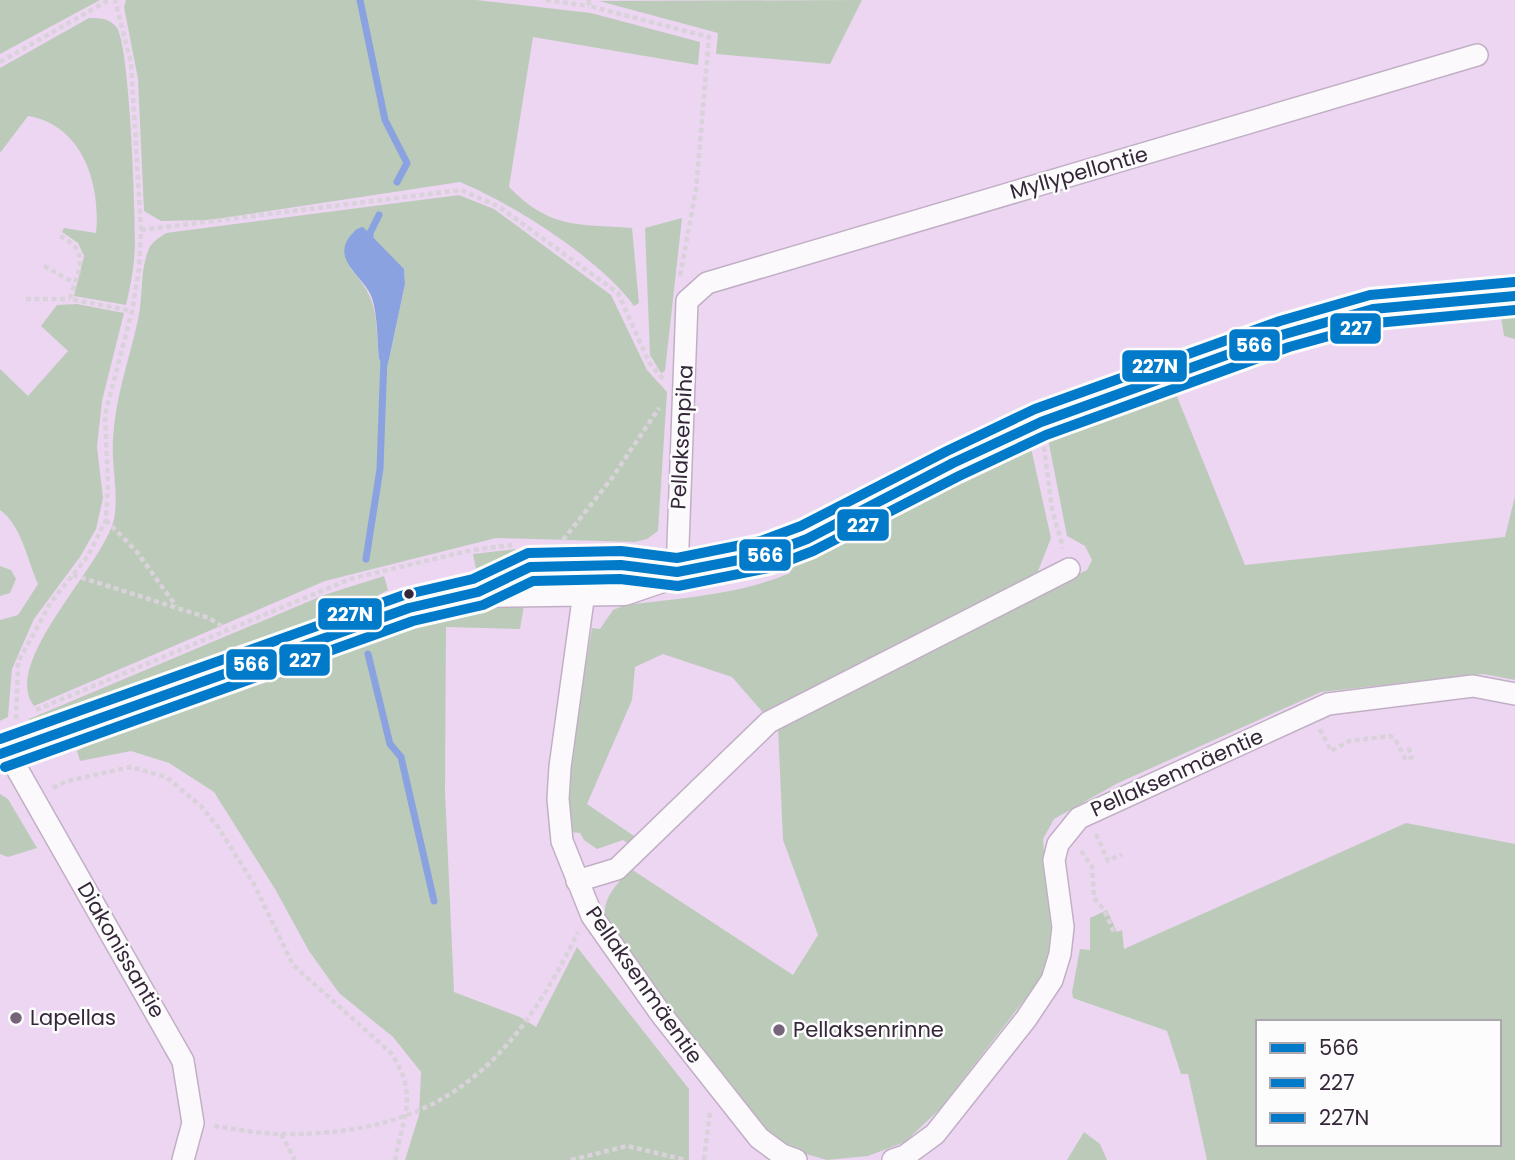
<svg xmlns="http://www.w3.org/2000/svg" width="1515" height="1160" viewBox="0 0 1515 1160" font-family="Poppins,sans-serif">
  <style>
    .green { fill: #bccbb9; fill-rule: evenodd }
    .water { fill: #8aa3e0 }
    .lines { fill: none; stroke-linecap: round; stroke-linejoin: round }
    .stream { stroke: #8aa3e0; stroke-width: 7 }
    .street-casing { stroke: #c1b0c5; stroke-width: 24 }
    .secondary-casing { stroke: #c1b0c5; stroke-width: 33 }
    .path { stroke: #d9d2da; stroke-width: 4.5; stroke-dasharray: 5 3.5; stroke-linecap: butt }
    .street { stroke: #fcf9fd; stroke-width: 21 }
    .secondary { stroke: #fcf9fd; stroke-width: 30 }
    .bus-1-casing { stroke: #fcfcfc; stroke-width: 16 }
    .bus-2-casing { stroke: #fcfcfc; stroke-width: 16 }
    .bus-3-casing { stroke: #fcfcfc; stroke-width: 16 }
    .bus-1 { stroke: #007ac9; stroke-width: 10 }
    .bus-2 { stroke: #007ac9; stroke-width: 10 }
    .bus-3 { stroke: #007ac9; stroke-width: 10 }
    .bus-dot { fill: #352639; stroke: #fcfcfc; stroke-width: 2.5 }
    .poi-dot { fill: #75647a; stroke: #fcfcfc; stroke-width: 2.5 }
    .labels { text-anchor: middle; stroke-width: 5; stroke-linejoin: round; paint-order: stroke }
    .street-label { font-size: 21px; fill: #352639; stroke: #fcfcfc }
    .poi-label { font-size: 21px; fill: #352639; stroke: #fcfcfc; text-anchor: start }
    .line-badge { stroke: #fcfcfc; stroke-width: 2.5 }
    .badge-label { font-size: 19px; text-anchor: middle; font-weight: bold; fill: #fff }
  </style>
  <rect width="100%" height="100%" fill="#edd6f2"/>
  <path class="green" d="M0 0H100L0 54Z
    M126 0H476L591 13 700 42 698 65 533 37 509 187C550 229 577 224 632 228L639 303 634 306C600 259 513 204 460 182L210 220 161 221 144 211 138 79 124 7Z
    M862 0 830 64 716 54 718 33 599 1Z
    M89 18C100 18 110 18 117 28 130 49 135 208 135 241 135 262 131 285 126 305L74 296 84 256 78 243 62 232 64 228 96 233C101 185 83 125 28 116L0 153V68Z
    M459 195 494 209 611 295 647 370 667 392 658 531 647 539 635 542 496 538 325 581 34 706C0 663 104 565 114 519 119 493 111 465 113 439 115 398 129 360 138 320 143 298 140 272 148 251 151 242 159 238 166 233ZM350 268 404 269 405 284 388 364 383 365 379 359C375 317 380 301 350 268Z
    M682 218 665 371 661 373 650 355 645 228Z
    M77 304 124 313 102 401 97 447 103 498 96 529 80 557 34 619 12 669 8 717 0 721V620L18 615 38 584C28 562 21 524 0 510V369L28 396 68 351 41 326 57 305Z
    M1500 310H1515V339L1504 336Z
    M1174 389 1245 565 1505 537 1515 496V680L1483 674 1321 692 1118 783 1054 819 1043 839 1052 940 1042 977 940 1109 905 1142 868 1156 827 1160 795 1151 758 1125 607 926C599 901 614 887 631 869L793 975 818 935 783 840 778 727 1087 570 1092 560 1085 546 1067 536 1047 434Z
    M1029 439 1051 538 1035 579 766 716 732 677 663 654 635 667 632 700 587 804 637 838 629 844 623 840 597 849 584 840 580 833 571 832 567 774 592 628 600 629 613 610 625 605C680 598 739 595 790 573L788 567 899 503Z
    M516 549 520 561 476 569 473 554Z
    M0 566 11 570 16 579 10 593 0 596Z
    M384 576 388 590 327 622 36 733 29 719 324 595Z
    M525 600 520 629 446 627 445 791 454 992 520 1017 536 1027 577 947 689 1089V1160H405L419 1115 421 1072 393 1037 339 993 309 951 275 889 214 792 169 763 131 751 80 761 77 751 122 727 284 660 417 619Z
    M0 794 8 799 37 848 8 857 0 854Z
    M1406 823 1515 844V1160H1207L1188 1074H1181L1167 1031 1073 998 1072 992 1080 949 1090 950V918L1107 910 1117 932 1122 930 1124 949ZM1258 1022H1499V1144H1258Z
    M1084 1132 1100 1144 1107 1160H1067Z"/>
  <path class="water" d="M363 227 404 269 405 284 388 364 384 365 379 359C377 340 378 317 372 298 365 277 331 261 350 236 355 231 356 228 363 227Z"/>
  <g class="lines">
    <path class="stream" d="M360 0 385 120 407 163 397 182
      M370 241V233L379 215
      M366 559 380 469 384 357
      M368 654 390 744 401 757 434 901"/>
    <g class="street-casing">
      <path id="street" d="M677 572 687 301 707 283 1477 55
        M586 578 560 767 558 799 562 841 592 916 661 1014 759 1138 782 1155 796 1160
        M8 753 183 1061 193 1123 183 1160
        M577 881 617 869 769 722 1069 569
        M893 1160 905 1156 935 1134 1026 1019 1052 980 1060 954 1063 927 1054 860 1058 844 1079 818 1328 704 1473 686 1515 694"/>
    </g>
    <g class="secondary-casing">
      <path id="secondary" d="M486 588 530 567 621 565 669 571
        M0 754 409 608 478 592 624 590 677 572 765 555 807 539 953 463 1041 422 1285 334 1373 309 1515 296"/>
    </g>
    <path class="path" d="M546 0 589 6
      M589 0V6L709 37 696 190 680 276
      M0 62 109 0
      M141 230 461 190 498 206 618 293 649 362 663 379
      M60 236C92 252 78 270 70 299L132 311
      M44 266 74 283
      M26 299H70
      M1044 447 1052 509 1063 548
      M106 520 137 552 176 606
      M563 540 612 478 659 408
      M73 575 209 618 226 629
      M36 710 350 579 472 550 512 545
      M16 719 18 662 51 602 88 556 106 520 108 484 105 415 132 311 139 269 141 230 131 63 115 0
      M1320 729 1331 751 1349 741 1390 736 1395 739 1406 760 1412 757 1408 747
      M53 788 67 781 131 767 166 777 201 806 218 827 254 884 293 965 391 1053C419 1094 403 1117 395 1160
      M1096 834 1108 861 1122 854
      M1081 851 1092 866 1094 898 1104 910 1114 932
      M214 1126C237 1129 260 1134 283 1134 439 1136 513 1066 578 932
      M281 1134 295 1160
      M571 1160 627 1146 686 1160
      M704 1160 710 1112"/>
    <use href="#street" class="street"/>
    <use href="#secondary" class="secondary"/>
    <g class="bus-1-casing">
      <path id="bus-1" d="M0 754 409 608 478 592 530 567 621 565 677 572 765 555 807 539 953 463 1041 422 1285 334 1373 309 1515 296"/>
    </g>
    <g class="bus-2-casing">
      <path id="bus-2" d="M5 767 413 621 483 605 533 581 620 579 678 586 769 568 813 551 959 476 1046 435 1289 347 1376 323 1515 310"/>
    </g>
    <g class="bus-3-casing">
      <path id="bus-3" d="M0 739 404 595 473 579 528 553 621 551 677 558 761 541 801 526 947 451 1035 409 1280 321 1370 295 1514 282"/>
    </g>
    <use href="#bus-1" class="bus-1"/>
    <use href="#bus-2" class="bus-2"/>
    <use href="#bus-3" class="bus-3"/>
  </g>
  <circle class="bus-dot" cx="409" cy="594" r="6"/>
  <g class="poi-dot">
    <circle cx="16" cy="1018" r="7"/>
    <circle cx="779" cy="1030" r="7"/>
  </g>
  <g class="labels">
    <g class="street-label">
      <text transform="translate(1079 173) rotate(-16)" y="7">Myllypellontie</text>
      <text transform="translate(682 437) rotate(-87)" y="7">Pellaksenpiha</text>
      <text transform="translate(1177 773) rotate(-24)" y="7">Pellaksenmäentie</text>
      <text transform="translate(121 950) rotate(60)" y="7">Diakonissantie</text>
      <text transform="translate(644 985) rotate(55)" y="7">Pellaksenmäentie</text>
    </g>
    <g class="poi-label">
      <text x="30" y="1025">Lapellas</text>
      <text x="793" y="1037">Pellaksenrinne</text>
    </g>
  </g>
  <g class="line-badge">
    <rect x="1329" y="312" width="53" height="33" rx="7" fill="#007ac9"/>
    <rect x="1228" y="328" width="53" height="34" rx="7" fill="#007ac9"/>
    <rect x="1121" y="349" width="67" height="34" rx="7" fill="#007ac9"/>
    <rect x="836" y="508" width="54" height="34" rx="7" fill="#007ac9"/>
    <rect x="738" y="538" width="54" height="34" rx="7" fill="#007ac9"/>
    <rect x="317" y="597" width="66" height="34" rx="7" fill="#007ac9"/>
    <rect x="278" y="643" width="53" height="34" rx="7" fill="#007ac9"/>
    <rect x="225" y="648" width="53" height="33" rx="7" fill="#007ac9"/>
  </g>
  <g class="badge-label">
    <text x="1356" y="335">227</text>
    <text x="1254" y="352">566</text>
    <text x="1155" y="373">227N</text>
    <text x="863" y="532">227</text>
    <text x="765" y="562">566</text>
    <text x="350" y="621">227N</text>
    <text x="305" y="667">227</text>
    <text x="251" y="671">566</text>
  </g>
  <rect x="1256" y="1020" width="245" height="126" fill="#fcfcfc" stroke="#aca6ae" stroke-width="2"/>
  <rect x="1270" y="1043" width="35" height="10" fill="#007ac9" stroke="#aca6ae" stroke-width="2"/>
  <text x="1319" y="1055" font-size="21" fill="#352639">566</text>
  <rect x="1270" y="1078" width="35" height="10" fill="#007ac9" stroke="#aca6ae" stroke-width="2"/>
  <text x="1319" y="1090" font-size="21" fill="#352639">227</text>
  <rect x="1270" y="1113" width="35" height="10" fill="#007ac9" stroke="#aca6ae" stroke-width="2"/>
  <text x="1319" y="1125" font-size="21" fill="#352639">227N</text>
</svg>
